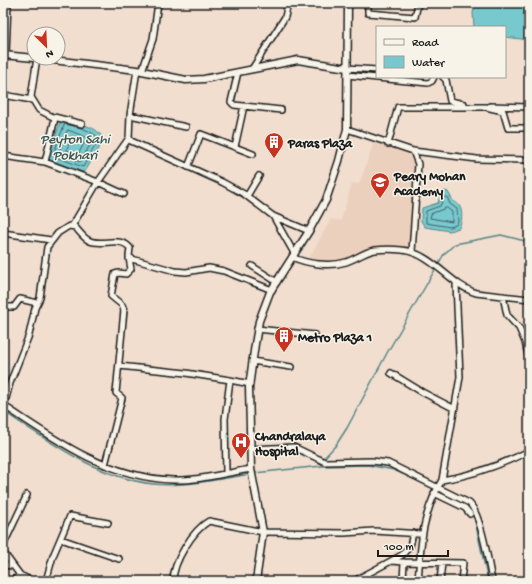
<svg xmlns="http://www.w3.org/2000/svg" width="532" height="584" viewBox="0 0 532 584" font-family="'Gochi Hand',sans-serif">
  <style>
    .built { fill: #ecd0be }
    .water { fill: #78c9ce; stroke: #538487 }
    .lines { fill: none; stroke-linecap: round; stroke-linejoin: round }
    .shore { stroke: #416163; stroke-width: 1 }
    .stream { stroke: #538487; stroke-width: 1.5 }
    .minor-casing { stroke: #1c1c1c; stroke-width: 8 }
    .major-casing { stroke: #1c1c1c; stroke-width: 9 }
    .minor { stroke: #f7f3e8; stroke-width: 5 }
    .major { stroke: #f7f3e8; stroke-width: 6 }
    .labels { text-anchor: middle; stroke-width: 3; stroke-linejoin: round; paint-order: stroke }
    .poi-label { font-size: 13px; font-weight: bold; fill: #1c1c1c; stroke: #f7f3e8; text-anchor: start }
    .water-label { font-size: 14px; font-style: italic; fill: #3c595a; stroke: #f7f3e8 }
  </style>
  <rect width="100%" height="100%" fill="#f1decf"/>
  <filter id="ink" filterUnits="userSpaceOnUse"><feTurbulence type="fractalNoise" baseFrequency=".025" numOctaves="2"/><feDisplacementMap in="SourceGraphic" scale="8" xChannelSelector="R" yChannelSelector="G"/><feConvolveMatrix kernelMatrix="1 2 1 2 8 2 1 2 1" color-interpolation-filters="sRGB"/></filter>
  <g filter="url(#ink)">
    <path class="built" d="M374 142 408 153 414 163V174L415 175 410 249 373 248 343 260 323 261 308 260 331 219 341 221 352 183 359 184Z"/>
    <path class="water" d="M475 3H529V40L505 37V27H474L473 13Z
      M61 120C74 123 101 125 103 141L86 170 83 172 49 160 48 157Z
      M445 191 448 192 453 201C464 205 463 219 459 228L450 231 425 227 421 221 422 208 438 203 441 192Z"/>
    <g class="lines">
      <path class="shore" d="M65 124C75 126 93 130 99 139L83 167 53 156Z
        M68 130 93 140 80 162 59 153Z
        M72 137 84 143 78 155 67 150Z
        M444 197H447L450 204 457 209 458 221 456 225 450 227 426 223V211L440 206Z
        M447 208 452 212V222L430 218 431 214Z"/>
      <path class="stream" d="M3 411C49 441 98 478 153 484 186 487 219 479 251 474
        M322 466 325 457 336 445 347 428 387 353 444 254 455 244 501 235 529 242
        M254 473 322 466 368 465 394 470 425 484
        M457 500 469 506
        M474 516 488 581"/>
      <g class="minor-casing">
        <path id="minor" d="M368 3V13L415 17 418 3
          M6 54 8 3
          M37 58 31 97 39 110 55 118 45 162 98 182 124 194
          M347 68 377 70
          M252 69 285 17 288 3
          M137 70 130 115 129 138 131 141 222 182 244 194 273 216 309 231
          M142 71 153 39 158 3
          M238 72 231 102 234 105 281 110
          M347 75 428 83 432 81 434 77
          M443 77 446 80 450 101 464 104
          M3 95 32 100
          M490 106 529 107
          M130 115 186 127
          M54 117 82 124
          M347 129 413 151 477 159 529 160
          M388 144 398 107H486L503 111 508 128H529
          M235 147 244 106
          M3 156 45 162
          M188 167 201 134 253 154
          M247 196 259 176
          M273 216 294 253
          M72 226 98 182 129 138
          M3 233 51 240
          M412 252 418 164 413 151
          M292 257C307 264 330 267 346 262 356 259 364 252 375 250 383 249 394 249 402 250 432 253 449 284 476 293L529 299
          M252 266 277 282
          M503 296 507 315 519 328 525 342 529 360
          M3 307H14L20 299 37 303
          M257 329 315 335
          M252 361 291 367
          M119 366 186 373 230 380 225 419 226 473
          M391 373 422 392 453 408
          M230 380 250 384
          M3 405C55 440 108 478 173 480 198 481 226 473 251 469
          M3 410 10 383 29 335 35 308 40 298 47 247 58 233 69 226 75 227C80 232 83 238 90 241 102 246 121 236 130 248L129 256 132 259 175 271 186 272 209 268 224 271 272 290
          M250 449 294 447 325 462 372 461 388 463 469 503C481 513 489 565 492 581
          M105 465 122 398 116 393 124 310 122 305 111 296 115 274 119 273 126 274 131 269 129 258
          M442 480 460 377 456 283
          M434 493 465 508 470 514
          M61 539 119 559
          M3 546 27 495
          M3 552 20 575 32 581
          M391 561 404 562 403 581
          M404 562 463 563 461 581
          M3 565 13 566
          M12 581 20 575
          M46 581 53 556 70 516 108 523
          M173 581C173 562 193 530 209 521L263 532 344 533 374 531 422 534
          M354 581 402 555 410 546 413 533
          M418 581C421 542 422 514 442 480 474 475 501 465 529 451
          M440 581 442 563"/>
      </g>
      <g class="major-casing">
        <path id="major" d="M3 55 34 58
          M36 58 137 70 186 80 204 79 298 60 347 68
          M256 581 263 532 251 469 249 387 255 344 259 321 270 292 309 231 326 200 339 161 347 129 348 3"/>
      </g>
      <use href="#minor" class="minor"/>
      <use href="#major" class="major"/>
    </g>
  </g>
  <defs>
    <g id="building-pin" transform="scale(1)"><path d="M0 17L-7.5 6A9.5 9.5 0 1 1 7.5 6Z" fill="#c8321e" stroke="#f7f3e8"/><path d="M-4-6H4V6H1V3H-1V6H-4ZM-2.5-4.3h1.7v1.8h-1.7ZM.8-4.3h1.7v1.8H.8ZM-2.5-1h1.7V.8h-1.7ZM.8-1h1.7V.8H.8Z" fill="#fff"/></g>
    <g id="school-pin" transform="scale(1)"><path d="M0 17L-7.5 6A9.5 9.5 0 1 1 7.5 6Z" fill="#c8321e" stroke="#f7f3e8"/><path d="M0-5L7-2L0 1L-7-2ZM-4 1L0 2.5L4 1V4Q0 6-4 4Z" fill="#fff"/></g>
    <g id="hospital-pin" transform="scale(1)"><path d="M0 17L-7.5 6A9.5 9.5 0 1 1 7.5 6Z" fill="#c8321e" stroke="#f7f3e8"/><path d="M-5-5h3v3.5h4V-5h3V5h-3V1.5h-4V5h-3Z" fill="#fff"/></g>
  </defs>
  <g fill-rule="evenodd">
    <use href="#building-pin" x="274" y="142"/>
    <use href="#school-pin" x="380" y="182"/>
    <use href="#building-pin" x="284" y="336"/>
    <use href="#hospital-pin" x="241" y="442"/>
  </g>
  <g class="labels">
    <g class="poi-label">
      <text x="288" y="147">Paras Plaza</text>
      <text x="394" y="180">Peary Mohan<tspan x="394" dy="15">Academy</tspan></text>
      <text x="298" y="341">Metro Plaza 1</text>
      <text x="255" y="440">Chandralaya<tspan x="255" dy="15">Hospital</tspan></text>
    </g>
    <g class="water-label">
      <text x="75" y="143">Peyton Sahi<tspan x="75" dy="16">Pokhari</tspan></text>
    </g>
  </g>
  <rect width="532" height="584" fill="none" stroke="#f7f3e8" stroke-width="16"/>
  <rect x="8" y="8" width="516" height="568" fill="none" stroke="#1c1c1c" stroke-width="1.5" filter="url(#ink)"/>
  <rect x="376" y="26" width="130" height="52" fill="#f7f3e8" stroke="#9f9d96"/>
  <rect x="384" y="39" width="20" height="6" fill="#f7f3e8" stroke="#9f9d96"/>
  <text x="412" y="46" font-size="12" fill="#1c1c1c">Road</text>
  <rect x="384" y="56" width="20" height="12" fill="#78c9ce" stroke="#9f9d96"/>
  <text x="412" y="66" font-size="12" fill="#1c1c1c">Water</text>
  <g transform="translate(46 46) rotate(156)"><circle r="19" fill="#f7f3e8" stroke="#9f9d96"/>
  <path d="M0-3L7 15L0 10L-7 15Z" fill="#c8321e"/>
  <text y="-6" font-size="11" font-weight="bold" text-anchor="middle" fill="#1c1c1c">N</text>
  </g>
  <path d="M378 550v6h70v-6" fill="none" stroke="#1c1c1c" stroke-width="2"/>
  <text x="384" y="550" font-size="12" fill="#1c1c1c" stroke="#f7f3e8" stroke-width="3" paint-order="stroke">100 m</text>
</svg>
